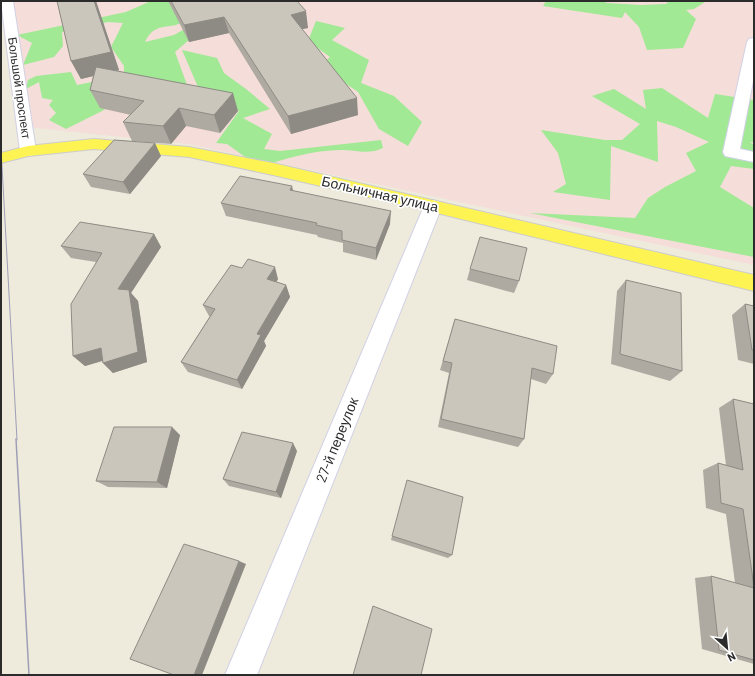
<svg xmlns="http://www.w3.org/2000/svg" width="755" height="676" viewBox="0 0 755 676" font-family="Barlow,sans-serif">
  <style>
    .medical { fill: #f5ddd9 }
    .green { fill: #a1e994 }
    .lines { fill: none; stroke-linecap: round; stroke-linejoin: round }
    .minor-casing { stroke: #d1d1e5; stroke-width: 2 }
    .major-casing { stroke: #ccc; stroke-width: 2 }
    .minor { fill: #fff; fill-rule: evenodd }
    .major { fill: #fdf453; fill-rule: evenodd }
    .tram-far1 { stroke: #9f9eb7; stroke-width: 1 }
    .tram { stroke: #9f9eb7; stroke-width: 1.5 }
    .wall { fill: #aeaaa2 }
    .shaded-wall { fill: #8d8b84 }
    .building { fill: #cac6bc; stroke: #8d8b84 }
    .labels { text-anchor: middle; stroke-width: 3.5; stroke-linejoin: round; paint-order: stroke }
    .far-street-label { font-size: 12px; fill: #2b2b2b; stroke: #fff }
    .street-label { font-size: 14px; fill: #2b2b2b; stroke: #fff }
  </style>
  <rect width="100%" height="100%" fill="#eeeadc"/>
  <path class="medical" d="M9 1H754V265L188 144 27 127Z"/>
  <path class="green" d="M151 1H204C197 8 191 16 184 21 171 31 155 20 145 42L174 35 211 14 198 32 175 52 190 93 124 97 102 111 66 129 49 120 56 113 49 105 53 100 42 98 39 82 26 89 28 80 36 76 71 72 77 85 112 78 124 72V66L111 47 123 23 108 22 62 32 63 46 54 57 23 65 32 43 17 35 126 12Z
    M546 1H602L607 3 641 5 666 4 669 1 705 2 694 9 686 10 696 19 683 48 647 50 639 27 625 12 622 18 543 6Z
    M316 21 345 28 332 40 369 60 361 83 394 96 422 122 408 146 379 129 358 92 320 66 330 57 308 41Z
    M182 50 217 58 224 73 246 89 270 109 243 118 272 134 264 149 280 151 381 140 383 148C369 155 356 150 341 150 313 150 285 159 259 167L227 144 216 143 239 111 223 103 198 87Z
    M662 88 708 118 715 94 754 100V142H750L754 145V169L731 166 720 187 754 208V257L530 213 635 218 648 198 665 187 696 171 686 153 709 142 676 127 657 121 658 162 611 146 610 200 553 192 566 184 558 153 541 130 605 140H622L640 124 592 96 614 89 646 109 643 90Z"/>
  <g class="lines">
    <g class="minor-casing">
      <path id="minor" d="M1 1H13L36 151 34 155 28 156 22 155 20 151Z
        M754 38V76L740 149 754 152V162L725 156 723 152 747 42 749 39Z
        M433 200 439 202 442 206 257 675H225L424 206 427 202Z"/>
    </g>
    <g class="major-casing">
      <path id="major" d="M94 139 189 147 273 163 754 275V291L433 212 273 175 189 157 94 149 28 156 1 163V153L28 146Z"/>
    </g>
    <use href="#minor" class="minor"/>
    <use href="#major" class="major"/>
    <path class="tram-far1" d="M1 148 17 440"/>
    <path class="tram" d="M16 439 29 675
      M1 672V675"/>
  </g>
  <path class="wall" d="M57 1H96L119 70 118 71 238 111 220 133 186 126 171 144 132 141 123 122 131 115 100 108 90 90 93 76 81 79 71 61Z
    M168 1H297L308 28 302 29 358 115 291 134 229 33 189 42Z
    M161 156 130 194 91 187 83 174Z
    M293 191 390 224 376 260 343 252V243L318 237 317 235 226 216 221 203Z
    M154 234 161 247 131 293 138 301 147 362 113 373 103 363 102 361 85 366 73 356 96 262 71 258 61 246Z
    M470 269 519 281 514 293 467 280Z
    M278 279 276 282 286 285 290 297 264 341 266 346 242 389 188 372 181 362 210 316H209L203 305Z
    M626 280 682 371 670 381 611 364 617 291Z
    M745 304 754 306V364L738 360 732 315Z
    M455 319 553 374 546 384 531 379 524 439 518 447 438 427 449 373 440 370Z
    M733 399 754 404V664L702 649 695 578 711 576 735 583 726 514 706 508 703 470 718 463 726 465 719 408Z
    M180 435 167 488 108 487 96 481Z
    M297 451 281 498 229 486 223 479Z
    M392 536 452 555 448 558 391 540Z"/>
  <path class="shaded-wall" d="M94 1H96L119 70 81 79 71 61Z
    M306 11 308 28 293 31 291 15Z
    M224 17 229 33 189 42 184 25Z
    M233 93 238 111 220 133 214 115Z
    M357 98 358 115 291 134 288 116Z
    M179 108 186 126 171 144 163 126Z
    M155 143 161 156 130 194 123 182Z
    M292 186 295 199 290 190Z
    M391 211 390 224 376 260V248Z
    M154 234 161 247 131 293 138 301 147 362 113 373 103 363 118 289Z
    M275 267 278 279 271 291 267 279Z
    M286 285 290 297 264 341 266 346 242 389 237 380 257 334Z
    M101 348 112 358 85 366 73 356Z
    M172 427 180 435 167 488 157 482Z
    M293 443 297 451 281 498 276 492Z
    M239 561 246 564 202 675H194Z"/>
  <path class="building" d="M57 1H94L111 52 71 61Z
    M171 1H297L306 11 291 15 357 98 288 116 224 17 184 25Z
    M96 67 233 93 214 115 179 108 163 126 123 122 144 101 90 90Z
    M114 140 155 143 123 182 83 174Z
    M240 176 292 186 290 190 391 211 376 248 342 240V231L316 225 317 223 221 203Z
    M80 222 154 234 118 289 129 290 138 352 103 363 101 348 73 356 71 304 102 253 61 246Z
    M480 237 527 248 519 281 470 269Z
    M248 259 275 267 267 279 286 285 257 334 261 335 237 380 181 362 215 309 203 305 231 265 242 268Z
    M626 280 681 293 682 371 620 354Z
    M745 304 754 306V351L752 350Z
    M455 319 557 346 553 374 532 368 524 439 441 419 452 363 443 361Z
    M733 399 754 404V587L743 509 721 503 718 463 743 470Z
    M114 427H172L157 482 96 481Z
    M242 432 293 443 276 492 223 479Z
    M407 480 463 497 452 555 392 536Z
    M184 544 239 561 194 675H174L130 659Z
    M711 576 754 588V660L719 650Z
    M373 606 432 629 421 675H353Z"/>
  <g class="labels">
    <g class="far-street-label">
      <text transform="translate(19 88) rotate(82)" y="4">Большой проспект</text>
    </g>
    <g class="street-label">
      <text transform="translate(380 194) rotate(13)" y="5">Больничная улица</text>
      <text transform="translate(337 440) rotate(-68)" y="5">27-й переулок</text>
    </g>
  </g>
  <rect width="755" height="676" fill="none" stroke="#2b2b2b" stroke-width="4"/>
  <g transform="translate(727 648) rotate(153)" stroke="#ffffff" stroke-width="3" paint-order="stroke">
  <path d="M0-3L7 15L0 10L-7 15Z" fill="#2b2b2b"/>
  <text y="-6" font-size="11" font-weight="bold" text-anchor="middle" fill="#2b2b2b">N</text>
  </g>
</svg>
